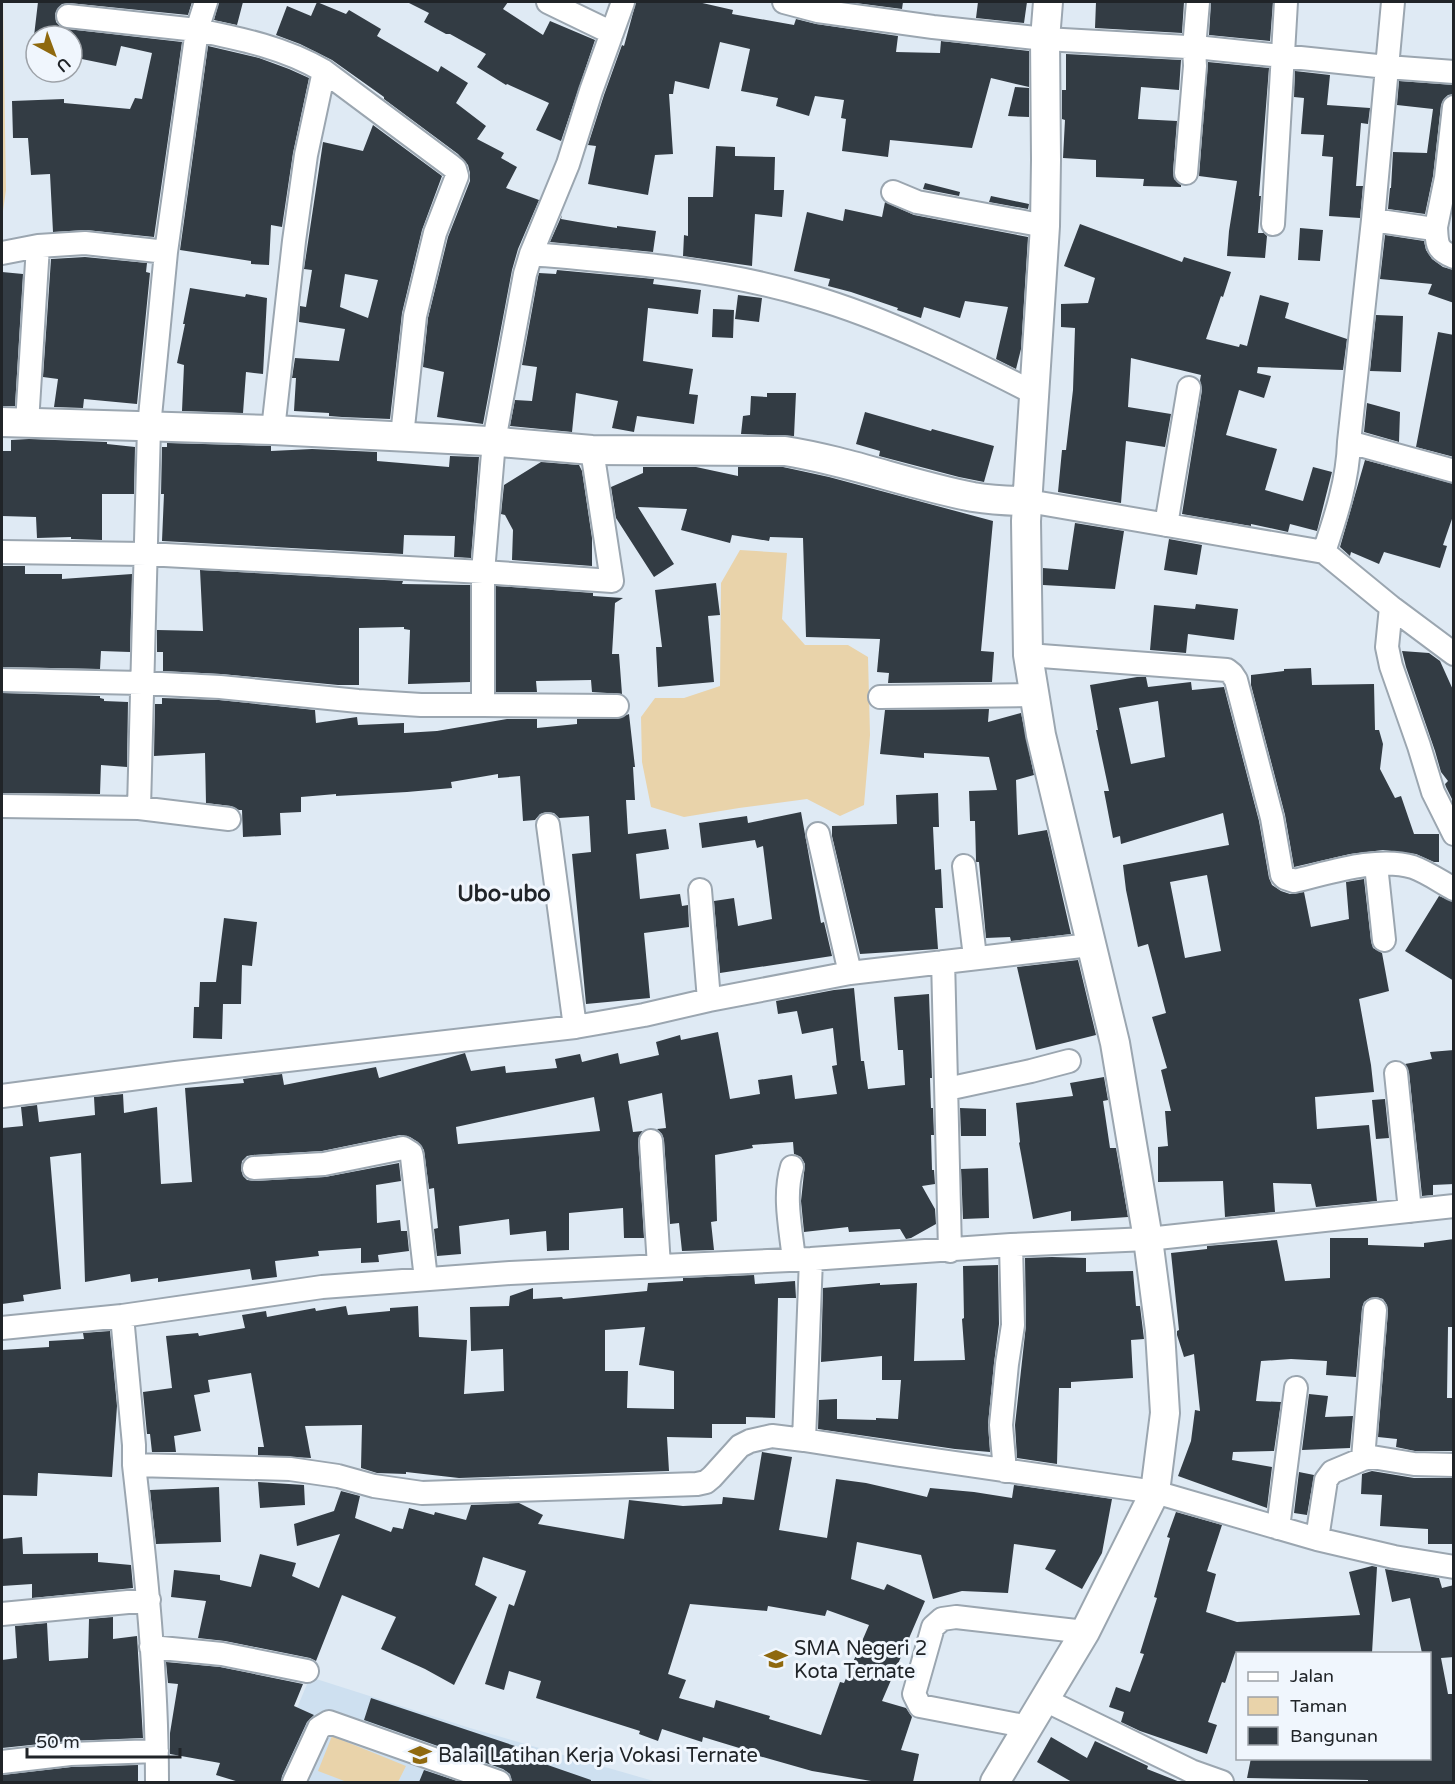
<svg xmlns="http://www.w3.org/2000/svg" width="1455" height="1784" viewBox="0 0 1455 1784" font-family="'Varela Round',sans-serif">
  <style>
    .built { fill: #cee0f0 }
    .green { fill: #e9d3aa }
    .building { fill: #333c44; fill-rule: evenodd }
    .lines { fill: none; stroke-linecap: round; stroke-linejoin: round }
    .minor-casing { stroke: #9ba6b0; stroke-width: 26 }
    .tertiary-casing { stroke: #9ba6b0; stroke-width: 32 }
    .minor { stroke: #fff; stroke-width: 22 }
    .tertiary { stroke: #fff; stroke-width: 28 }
    .labels { text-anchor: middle; stroke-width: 6; stroke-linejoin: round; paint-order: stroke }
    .poi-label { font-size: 20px; fill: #202428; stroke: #f0f6fd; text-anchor: start }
    .quarter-label { font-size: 22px; font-weight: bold; fill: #202428; stroke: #f0f6fd }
  </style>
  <rect width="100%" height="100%" fill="#dfeaf4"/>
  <path class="built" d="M310 1677 470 1728 657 1782H266Z"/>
  <path class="green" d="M2 2H3L6 190 3 211H2Z
    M740 550 787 553 782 619 805 645H848L868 657 870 735 864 805 840 816 807 799 739 808 684 817 651 807 642 762 641 717 655 698H684L720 686 721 583Z
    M332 1736 406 1766 398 1782H347L318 1771Z"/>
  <path class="building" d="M38 2H192L188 15 69 3 62 4 58 8 55 14 56 22 61 27 67 29 182 42 154 237 86 230 53 232 50 174 31 175 28 138H13L12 101 64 99V103L130 109 135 98 142 99 152 53 121 46 116 66 72 57V36H34Z
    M219 2H243L237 25 214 20Z
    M317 2 346 14 349 10 381 29 377 36 438 72 441 66 468 83 456 103 486 126 477 139 504 153 501 158 517 167 506 188 539 200 518 249 512 270 483 424 437 417 444 372 423 367 428 318 448 237 470 181V173L468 165 458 154 384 99V97L332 60 300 44 276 35 287 6 311 16Z
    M407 2H508L503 9 543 35 550 21 595 40 561 141 536 130 549 103 507 84 506 85 477 67 486 54 450 34H446L424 22 429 13Z
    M636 2H698L733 10 732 14 794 25 796 19 816 24 898 36 896 52 940 53 941 41 1029 51V87L991 78 972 148 890 140 888 157 842 151 846 119 841 118 844 100 815 96 809 116 776 106 778 98 741 91 750 49 720 42 709 89 675 81 673 94H669L673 154 655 155 648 195 588 184 596 146 588 145 604 95 622 45 624 46Z
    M848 2H903L902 9Z
    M978 2H1027L1024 23 976 18Z
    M1096 2H1184L1182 33 1095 28Z
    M1211 2H1273L1270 41 1209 35Z
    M208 46 259 58 289 69 309 78 293 153 282 227 271 225 269 265 251 264V261L180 250Z
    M1066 54 1181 60 1179 90 1141 87 1138 119 1177 121 1173 172 1174 179 1181 185V187L1143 186 1144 179 1096 177V160L1063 158 1065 120 1062 119V90H1066Z
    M1208 62 1269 68 1259 196H1261L1258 233H1264L1267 236 1265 258 1227 256 1229 231 1237 181 1199 176Z
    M1295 71 1330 75 1327 105 1370 108 1368 124 1361 123 1356 186H1363L1360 218 1329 216 1333 157 1322 156 1324 135 1301 134 1304 98 1294 97Z
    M1399 81 1454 85V94L1448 95 1444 99 1441 105 1433 176 1425 214 1388 209 1390 188H1391L1393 152 1427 153 1433 109 1397 105Z
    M1015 87 1029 88V117L1008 116Z
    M373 125 442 176 422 230 402 313 390 419 342 417 329 416V413L294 411 296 378H292L295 358 339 361 345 329 299 322 300 306 306 307 312 270 304 269 323 142 363 151ZM345 274 378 280 368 318 340 307Z
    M716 146 735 147V156L775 157 774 190H784L782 217 755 214 752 266 683 256 684 235 688 236V197H713Z
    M925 183 960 192 959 196 923 189Z
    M991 196 1029 204 1028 209 989 202Z
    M885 202 914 215 1028 237 1021 349 1016 369 996 359 1008 307 965 301 960 318 924 307 921 318 897 310 898 308 851 292 828 286 830 279 794 271 807 212 843 221 845 209 882 217Z
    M562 215 561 219 578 222 617 228V226L656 231 653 252 550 242Z
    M1080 224 1182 262 1184 257 1231 272 1223 297 1221 296 1206 339 1239 347 1240 344 1247 346 1260 295 1289 303 1285 318 1347 339 1343 370 1258 367 1257 373 1271 376 1264 398 1239 390 1226 435 1277 449 1265 490 1303 501 1313 467 1332 472 1317 531 1290 524 1288 532 1251 524V526L1182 514 1202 390 1200 380 1201 375 1131 358 1128 407 1171 414 1165 447 1126 441 1121 503 1058 492 1062 450H1066L1073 390 1075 328 1061 327V304L1088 303 1095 278 1064 266Z
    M1300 228 1323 230 1320 261 1298 260Z
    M1385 235 1424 241 1426 250 1432 259 1443 267 1454 270V303L1428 294 1432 284 1380 279Z
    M85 257 147 263 146 272 150 273 137 404 84 399 83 408 54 407 58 379 43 377 51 259Z
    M557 270 654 279 653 284 701 290 698 314 648 308 643 361 693 369 689 394 698 395 694 424 637 416 634 432 612 428 618 401 576 393 572 432 510 426 515 400 532 401 537 367 522 365 538 277 539 273 556 274Z
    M2 272 23 274 15 406H2Z
    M190 288 245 297 246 294 267 298 263 374 246 372 243 413 182 411 184 365 177 363 185 324H183Z
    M738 295 762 298 759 322 735 319Z
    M713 309 734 310 733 338 712 337Z
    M1376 315 1403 316 1401 372 1370 371Z
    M1438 332 1454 335V457L1416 447Z
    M767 393H796L794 436 741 434 743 416 750 415 751 396 767 397Z
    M1367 403 1400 412 1399 442 1364 432Z
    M865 412 931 431 932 429 994 446 984 482 959 477 879 456 880 451 856 444Z
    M29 439 107 442V444L135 447 134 494H102V540L71 539V537L37 538 36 517 2 516V451H11V440Z
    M167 443 271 446V451L312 449 377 452V461L449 467 450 456 479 457 471 558 454 557 455 536 404 535 403 554 162 541 164 494H161L162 447H167Z
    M1365 460 1454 484V513L1443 545 1447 546 1440 568 1384 552 1379 564 1351 552 1350 556 1340 547Z
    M541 462 579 465 582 471 592 538V566L512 560 513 530 505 515 501 514 504 485Z
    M643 467H696L738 476V467H783L829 477 993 521 981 651 994 652 992 682 888 683 889 673 877 672 880 639 806 637 803 538 770 537 769 541 732 535 730 543 681 530 687 509 638 507 674 564 654 577 616 518 611 487 643 473Z
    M1075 523 1124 531 1115 589 1043 585V568L1068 570Z
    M1169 539 1202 545 1197 575 1164 570Z
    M2 566H25V574H62V579L132 574 130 652 101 651 100 669 2 667Z
    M200 570 403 581 402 584 470 585V682L408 684 410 630 404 629V627L359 628V685H338L221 674 163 671V652H157V630L203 631Z
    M716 583 720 615 708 616 714 682 658 687 656 647H662L655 590Z
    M496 586 593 593V596L623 598 615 603 612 654H619L622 694 592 692 591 680 536 681 537 692H496Z
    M1196 604 1238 609 1234 640 1188 634 1186 653 1150 650 1154 605 1195 609Z
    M1402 651 1429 653 1440 661 1454 692V803L1446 787 1445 784 1448 781 1441 772 1435 751 1406 667Z
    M1311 668 1312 685 1374 684 1375 730H1379L1383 744 1380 769 1395 798 1401 796 1414 834H1439V862H1434L1416 854 1383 850 1350 854 1294 867 1285 815 1251 685V675L1284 671V669Z
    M1137 677H1146L1148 687 1191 682 1192 690 1224 687 1259 821 1269 878 1272 885 1281 891 1290 894 1304 892 1311 927 1349 919 1346 882 1364 879 1371 941 1373 948 1382 953 1389 991 1359 999 1371 1065 1374 1092 1315 1097 1317 1129 1369 1125 1377 1201 1316 1207 1311 1184 1273 1183 1275 1212 1225 1217 1223 1181 1158 1182V1147L1168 1146 1165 1111H1171L1161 1070 1167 1068 1152 1017 1166 1013 1148 944 1138 947 1126 890 1123 865 1229 845 1223 813 1121 844 1120 836 1113 838 1104 791H1109L1096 730H1098L1090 685ZM1158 701 1165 757 1131 764 1119 708ZM1207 875 1221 951 1185 958 1170 882Z
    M2 693 100 696V698L104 699V701L128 702 127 767 101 765 100 794 2 793Z
    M162 698 219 700 315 710 316 723 357 717 358 725 404 723V733L437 731 507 719H537V728L577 724V719H617L629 714 635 767H633L635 800H626L628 834 666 829 669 849 636 854 640 899 680 894 682 906 688 905 689 927 644 933 650 998 586 1004 572 854 591 852 589 816 559 818 554 813 547 812 540 814 535 820 523 821 520 776 498 778V774L451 782 452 788 407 792 336 796V794L301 797V812L280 813 281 835 243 837 242 810H239L231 806 206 803 205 753 154 756 155 704H162Z
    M989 709 988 722 1021 713 1034 775 1016 780 1018 835 1047 830 1071 934 1011 941 1010 937 986 938 979 862H976V860L975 821H970L969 791 997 790 989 757 924 753V758L880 754 885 710Z
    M938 793 939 827H933L935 870 941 869 943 908H935L938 949 860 954 832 836V826L897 824 896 795Z
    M801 812 821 923 824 922 832 956 720 973 714 901 734 898 738 926 772 919 763 846 757 848 755 840 702 848 699 823 747 816 748 823Z
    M1439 896 1454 902V981L1405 951Z
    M224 918 257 922 252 966 242 965 241 1004H223L222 1039 193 1038 194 1007H199L200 982H216Z
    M1078 960 1096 1035 1036 1050 1017 967Z
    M854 988 861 1061H864L868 1089 905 1085 903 1050H898L894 997 929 994 932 1078H930L931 1108H933L934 1135H931L932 1170H934L935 1184 922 1186 935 1209 936 1224 911 1238 906 1239 900 1229 849 1232 848 1227 804 1232 801 1201 805 1164 801 1157 794 1154 793 1142 752 1145 753 1148 715 1155 717 1221 711 1222 714 1250 682 1251 679 1223 670 1224 664 1140 662 1134 657 1129 666 1128 662 1093 628 1101 633 1132 643 1131 639 1136 638 1142 644 1238H624L623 1208 569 1213V1250L547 1251 546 1231 510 1235 509 1219 459 1226 461 1254 437 1256 434 1229 438 1228 434 1188 429 1189 424 1150 418 1142 410 1137 400 1135 322 1151 253 1155 247 1156 242 1161 241 1169 243 1176 247 1180 255 1181 325 1177 399 1163 401 1181 376 1185 377 1223 400 1220 401 1231H407L409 1251 378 1255 379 1262 361 1263V1248L318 1251 319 1256 275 1261 277 1277 252 1280 250 1269 158 1282V1278L131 1282 130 1274 85 1282 81 1153 50 1157 61 1289 23 1295 24 1301 2 1304V1128L23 1126 21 1107 37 1105 39 1122 95 1115 94 1097 123 1094 124 1113 157 1107 161 1184 192 1182 185 1088 244 1083 243 1079 282 1074 284 1085 376 1067 379 1078 465 1053 471 1071 505 1066 506 1073 557 1068 555 1059 580 1054 582 1062 618 1053 620 1064 659 1055 656 1042 680 1035 681 1040 718 1032 730 1099 760 1094 758 1080 792 1075 795 1099 837 1094 832 1066 837 1065 833 1028 802 1034 797 1011 778 1014 776 1001 834 990ZM594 1097 600 1131 458 1144 456 1127Z
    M1454 1050V1184L1433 1185V1195L1422 1196 1409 1072 1405 1064 1432 1059 1430 1052Z
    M1104 1077 1108 1100 1103 1101 1110 1148H1116L1128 1217 1071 1221V1211L1033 1219 1019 1143 1020 1142 1016 1103 1073 1096 1070 1083Z
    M1385 1099 1389 1138 1376 1139 1372 1100Z
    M960 1108 986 1109V1136H961Z
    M988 1168 989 1218 963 1219 961 1169Z
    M1330 1238H1368V1245L1424 1247V1243L1454 1239V1327H1448L1447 1398H1454V1451H1415L1396 1447 1397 1439 1378 1437 1388 1311 1387 1305 1383 1299 1376 1297 1370 1298 1364 1302 1362 1308 1356 1377 1326 1375 1327 1361 1291 1359 1261 1361 1256 1401 1281 1402 1274 1451 1233 1452 1232 1460 1272 1467 1267 1508 1178 1476 1191 1441 1195 1410 1200 1411 1194 1354 1184 1357 1177 1335V1331L1179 1330 1171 1253 1207 1249V1246L1277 1240 1285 1281 1330 1278Z
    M1052 1257 1086 1258V1272L1133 1271 1136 1306H1140L1144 1339 1131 1340 1133 1378 1071 1382V1388H1059L1057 1464 1017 1458 1015 1425 1026 1325 1025 1258Z
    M998 1265 999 1324 994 1363 988 1424 990 1452 955 1449 818 1429 819 1400 837 1399V1419L876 1420V1418L898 1419 901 1380H882V1356L821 1362 823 1288 880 1283V1285L917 1283 914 1361 965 1360 962 1319 964 1318 963 1266Z
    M754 1275 755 1284 795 1281 796 1298H778L775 1418 746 1417V1424H712V1438L667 1437 669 1471 459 1478 406 1472V1474L377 1473 361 1468 362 1425 305 1426 311 1458 258 1455V1447H264L251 1373 208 1380 210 1392 194 1395 201 1431 174 1436 176 1452H152L150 1434H147L143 1392 172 1388 166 1336 198 1333 199 1336 245 1328 242 1315 266 1311 267 1317 315 1308 316 1311 346 1306 348 1315 390 1311V1308L418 1306 419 1337 467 1340 464 1394 504 1391 503 1349 471 1351 470 1307 509 1306 510 1296 533 1288V1299L562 1297 563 1299 647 1291 648 1283 683 1281V1278ZM645 1327 639 1365 674 1371V1409L627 1408 628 1371H605V1330Z
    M110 1331 117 1406 112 1477 38 1473 37 1496 2 1495V1350L49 1347V1341L84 1339 83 1333Z
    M1309 1394 1328 1396 1325 1417 1353 1416 1350 1448 1302 1450Z
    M762 1452 792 1457 779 1530 827 1538 836 1479 866 1483 927 1497 930 1488 974 1492 1012 1498 1014 1485 1112 1499 1102 1553 1082 1589 1045 1569 1056 1550 1014 1544 1008 1593 962 1591 933 1599 921 1555 857 1542 851 1579 884 1590 887 1584 925 1601 882 1701 906 1708 912 1717 901 1750 919 1754 913 1782H877L812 1771 759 1756V1754L703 1737 702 1742 662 1729 658 1741 639 1734 640 1731 536 1698 541 1681 509 1671 504 1690 485 1684 509 1604 514 1606 526 1571 483 1557 475 1585 497 1597 454 1685 425 1669 381 1649 396 1617 342 1595 316 1661 310 1658 225 1641 198 1638 206 1601 171 1597 174 1570 220 1575V1580L251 1587 260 1554 296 1563 292 1576 319 1588 340 1534 297 1546 294 1524 334 1511 341 1491 360 1496 355 1518 391 1532 393 1527 403 1529 409 1508 434 1515 435 1512 466 1520 471 1505 519 1503 543 1515 538 1524 624 1539 629 1500 683 1506 722 1504 723 1497 754 1500ZM690 1604 767 1611 768 1606 825 1616 827 1610 869 1625 844 1683 840 1682 821 1735 769 1719 770 1716 716 1700 714 1708 679 1698 686 1680 668 1674Z
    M1372 1471 1414 1478H1454V1544H1428V1529L1380 1526 1382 1495 1361 1494 1362 1474Z
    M1299 1472 1314 1475 1307 1515 1294 1513Z
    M258 1482 304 1485 305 1505 260 1508Z
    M219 1487 221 1542 156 1544 150 1490Z
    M1176 1512 1222 1525 1207 1571 1216 1574 1206 1612 1237 1622 1360 1615 1349 1572 1372 1566 1377 1567 1372 1653H1235L1225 1683 1222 1682 1208 1722 1217 1725 1207 1754 1140 1731 1121 1722 1124 1712 1109 1707 1116 1687 1130 1692 1144 1654 1140 1653 1157 1598 1154 1597 1170 1538 1167 1537Z
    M22 1537 23 1554 98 1553V1562L131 1565 133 1588 32 1598V1584L2 1586V1539Z
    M1385 1569 1439 1578 1442 1588 1454 1585V1657L1441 1658 1448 1694H1454V1782H1368V1780L1247 1778 1251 1758H1430V1653H1422L1410 1598 1392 1602Z
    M113 1617V1639L137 1636 143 1738 69 1741 2 1748V1660L17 1658 15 1626 47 1623 49 1661 88 1658 89 1619Z
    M166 1662 220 1667 303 1684 294 1706 314 1715 307 1722 282 1776 281 1782H239L216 1775 220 1763 170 1754V1733L178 1684 168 1683Z
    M371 1698 515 1746 513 1753 591 1780V1782H512L510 1774 503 1769 364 1720Z
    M1051 1737 1087 1758 1095 1741 1148 1766 1147 1769 1180 1782H1072L1037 1762Z
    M138 1765V1782H2V1775L71 1767Z
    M424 1770 460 1782H419Z"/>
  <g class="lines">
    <g class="minor-casing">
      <path id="minor" d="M548 2 612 33
        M784 2 818 11 933 27 1045 39 1205 48 1387 67 1454 72
        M68 16 197 30 206 2
        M1186 173 1195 66 1194 48 1198 2
        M893 192 917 202 1045 226
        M1373 220 1427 228 1436 227 1446 178 1454 107
        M1273 224 1286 2
        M1436 227C1437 244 1436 250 1454 257
        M166 252 197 30C242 39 285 48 324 71L450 165 455 169 457 176 435 233 415 316 402 436
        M2 253 38 246 85 243 166 252 149 427 139 808 2 806
        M531 254C624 262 719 269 809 296 888 319 961 356 1034 393
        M27 423 38 246
        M273 430 294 241 306 155 324 71
        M1349 442 1373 220 1393 2
        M1028 501 1324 552 1391 607 1454 654
        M1166 525 1189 388
        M2 552 146 554 483 572 494 441 525 274 531 254 568 164 591 91 623 2
        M1324 552C1336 516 1348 480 1349 442L1454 471
        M1391 607 1387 647 1391 666 1419 746 1433 792 1454 834
        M1028 655 1227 670 1232 674 1236 680 1272 818 1282 875 1285 878 1294 881C1329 873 1377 856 1413 867 1427 872 1441 882 1454 889
        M2 680 142 683 220 687 358 701 421 705H483V572L612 581 592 450
        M880 697 1035 695
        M483 705 617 706
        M139 808 229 819
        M548 825 575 1027
        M818 834 850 973
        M1376 865 1384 940
        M964 866 975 957
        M700 890 709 1000
        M943 962C946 1058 947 1154 950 1251
        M1396 1073 1410 1211
        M947 1089 1031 1071 1069 1061
        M2 1096 176 1073 575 1027 644 1015 709 1000 850 973 1090 945
        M651 1141 659 1266
        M792 1167C783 1196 791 1230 794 1260
        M254 1168 324 1164 403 1148 411 1153 412 1157 426 1279
        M122 1316 134 1445V1465L290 1469 338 1476 374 1486 422 1493 697 1484 706 1482 712 1477 740 1446 750 1441 772 1436 804 1440 900 1455 1155 1492 1317 1539 1394 1557 1454 1567
        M2 1328 122 1316 322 1287 510 1273 811 1259 1011 1245 1148 1239 1454 1206
        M804 1440 811 1259
        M1363 1459 1375 1310
        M134 1465C146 1570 157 1676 157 1782
        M1005 1471 1001 1425 1007 1364 1013 1325 1011 1245
        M1278 1528 1296 1388
        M1317 1539 1326 1480 1332 1472 1363 1459 1372 1457 1414 1464 1454 1465
        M2 1614 149 1600
        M151 1647 222 1654 307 1671
        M1045 1700 1191 1771 1222 1782
        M1029 1727 920 1706 914 1694 933 1627 942 1619 956 1617 1085 1632
        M2 1762 70 1754 157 1751
        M294 1782 319 1728 329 1722 499 1782"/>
    </g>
    <g class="tertiary-casing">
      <path id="tertiary" d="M2 422 273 430 488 441 592 450 785 451C849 461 910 485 973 497 991 500 1010 501 1028 501
        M995 1782 1085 1632 1155 1492 1165 1413 1160 1331 1148 1239 1115 1043 1041 735 1028 655 1026 521 1045 226 1046 160 1045 39 1048 2"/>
    </g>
    <use href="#minor" class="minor"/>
    <use href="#tertiary" class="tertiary"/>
  </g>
  <defs>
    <g id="school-bare" transform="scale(1.8)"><path d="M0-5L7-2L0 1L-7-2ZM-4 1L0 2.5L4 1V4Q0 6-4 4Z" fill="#8f690e" stroke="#f0f6fd" stroke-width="2.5" paint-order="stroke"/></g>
    <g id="university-bare" transform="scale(1.8)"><path d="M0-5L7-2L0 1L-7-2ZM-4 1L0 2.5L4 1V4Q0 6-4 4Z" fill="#8f690e" stroke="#f0f6fd" stroke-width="2.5" paint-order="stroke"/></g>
  </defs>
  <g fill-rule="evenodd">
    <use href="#school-bare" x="776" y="1659"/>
    <use href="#university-bare" x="420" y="1755"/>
  </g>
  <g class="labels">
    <g class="poi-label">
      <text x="794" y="1655">SMA Negeri 2<tspan x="794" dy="23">Kota Ternate</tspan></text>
      <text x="438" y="1762">Balai Latihan Kerja Vokasi Ternate</text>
    </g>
    <g class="quarter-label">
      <text x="504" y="901">Ubo-ubo</text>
    </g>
  </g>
  <rect width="1455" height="1784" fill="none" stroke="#202428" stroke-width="6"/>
  <rect x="1236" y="1652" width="195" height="108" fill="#f0f6fd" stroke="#9da2a8" stroke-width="1.5"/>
  <rect x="1248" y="1672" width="30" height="9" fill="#ffffff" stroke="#9da2a8" stroke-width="1.5"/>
  <text x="1290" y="1682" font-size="18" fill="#202428">Jalan</text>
  <rect x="1248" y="1697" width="30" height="18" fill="#e9d3aa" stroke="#9da2a8" stroke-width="1.5"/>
  <text x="1290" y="1712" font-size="18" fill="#202428">Taman</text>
  <rect x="1248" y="1727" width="30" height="18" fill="#333c44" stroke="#9da2a8" stroke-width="1.5"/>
  <text x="1290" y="1742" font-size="18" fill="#202428">Bangunan</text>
  <g transform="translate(54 54) rotate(139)"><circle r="28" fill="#f0f6fd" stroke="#9da2a8" stroke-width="1.5"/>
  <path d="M0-4.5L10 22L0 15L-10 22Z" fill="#8f690e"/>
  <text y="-9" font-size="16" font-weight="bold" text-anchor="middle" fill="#202428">U</text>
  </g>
  <path d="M27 1748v9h153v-9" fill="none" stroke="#202428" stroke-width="3"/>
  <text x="36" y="1748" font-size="18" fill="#202428" stroke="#f0f6fd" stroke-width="4.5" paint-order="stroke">50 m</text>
</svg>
